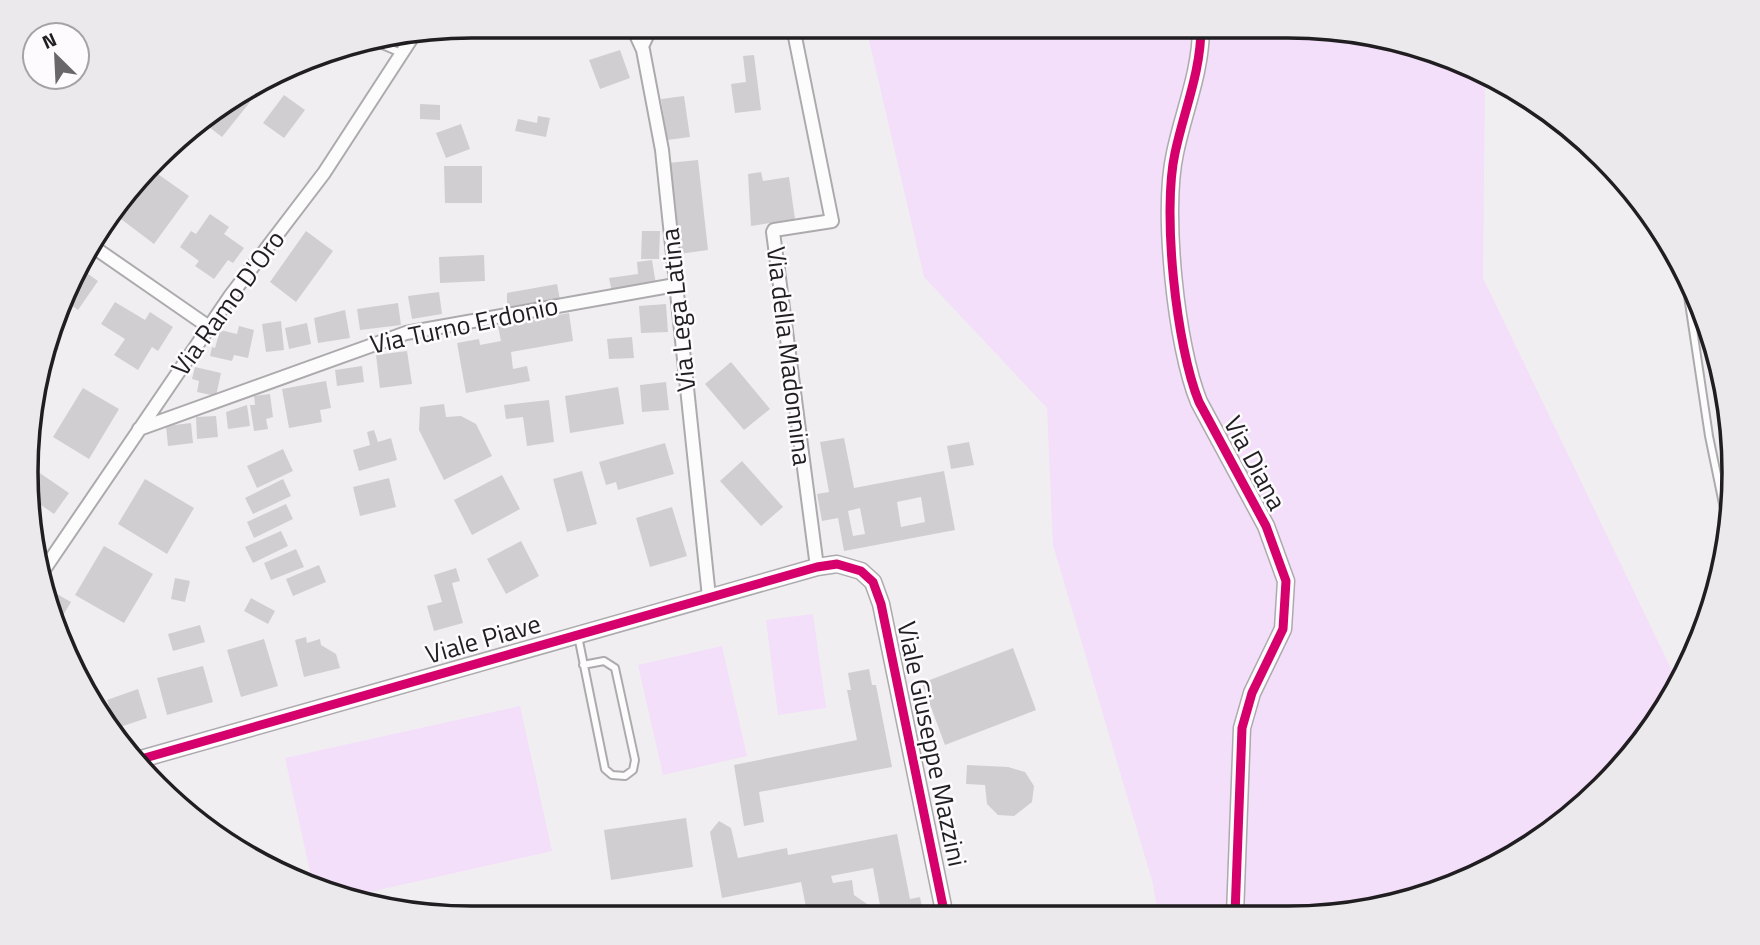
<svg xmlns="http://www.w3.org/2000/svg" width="1760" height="945" viewBox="0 0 1760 945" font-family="'Titillium Web',sans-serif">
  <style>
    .green { fill: #f3dff9 }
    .building { fill: #d1ced1; fill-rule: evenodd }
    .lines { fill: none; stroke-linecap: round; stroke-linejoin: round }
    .service-casing { stroke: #acaaad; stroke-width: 10 }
    .minor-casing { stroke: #acaaad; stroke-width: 16 }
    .tertiary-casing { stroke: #acaaad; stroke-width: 19 }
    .service { stroke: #fdfcfd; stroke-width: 6 }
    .minor { stroke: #fdfcfd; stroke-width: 12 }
    .tertiary { stroke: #fdfcfd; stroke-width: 16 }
    .cycleway-casing { stroke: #fdfbfe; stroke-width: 13 }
    .cycleway { stroke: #d6006c; stroke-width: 9 }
    .labels { text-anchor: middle; stroke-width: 5; stroke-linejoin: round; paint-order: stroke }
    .street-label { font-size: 26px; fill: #201e21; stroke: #fdfbfe }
    .rim { fill: none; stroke: #201e21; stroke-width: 3.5 }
  </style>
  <rect width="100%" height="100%" fill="#f1eef2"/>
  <path class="green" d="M866 27H1316L1403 42 1485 75 1483 278 1678 683 1674 695 1623 767 1535 844 1431 895 1345 915 1158 916 1153 884 1053 545 1047 408 924 277Z
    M813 614 826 708 778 715 766 620Z
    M722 646 747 756 663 775 638 665Z
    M520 706 552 851 343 898 313 885 285 758Z"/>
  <path class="building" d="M620 50 630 78 600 89 589 60Z
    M754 55 761 110 735 113 731 84 746 82 743 56Z
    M284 95 305 110 284 138 263 123Z
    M242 96 250 102 222 137 200 120Z
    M684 96 690 137 667 140 661 99Z
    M420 104 440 105V120L420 119Z
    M538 116 550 118 546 137 515 131 518 119 537 123Z
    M461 124 470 149 446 158 436 133Z
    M698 160 708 250 679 254 668 163Z
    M444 166H482V203H445Z
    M155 172 189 196 154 244 121 219Z
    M761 172 763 181 789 177 795 219 751 226 748 174Z
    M210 214 229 227 224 234 244 248 233 263 228 260 214 279 195 266 199 261 180 247 191 231 196 234Z
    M306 231 333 251 296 302 270 282Z
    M642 231H660L659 259H641Z
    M484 255 485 281 440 283 439 257Z
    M652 260 656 285 612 292 609 278 638 274 637 262Z
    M81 269 98 281 78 310 67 302Z
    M557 284 560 300 507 310V293Z
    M439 292 442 314 412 319 408 296Z
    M115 302 145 320 150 312 173 327 158 351 152 347 138 370 114 355 125 339 101 324Z
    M398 303 401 325 360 330 357 309Z
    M666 304 668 332 641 333 639 306Z
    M345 310 350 338 318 343 314 318Z
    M569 313 573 341 511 352 513 369 527 366 530 381 466 393 457 343 479 339 480 345 501 341 498 326Z
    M281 321 284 350 266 352 262 324Z
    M307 323 311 344 289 349 285 328Z
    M239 326 254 330 248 358 234 355 232 361 210 356 212 347 215 348 220 330 237 334Z
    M632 337 634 358 609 359 607 339Z
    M49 341 59 348 40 375 41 357Z
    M407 351 412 384 380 388 376 355Z
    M731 362 770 409 744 430 705 384Z
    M362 366 364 382 337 386 335 370Z
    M195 367 221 373 216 396 197 392 199 381 192 379Z
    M326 381 331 408 320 410 322 422 289 428 282 389Z
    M666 382 669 410 642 412 640 385Z
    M618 387 624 424 570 433 565 396Z
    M83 388 119 409 89 459 53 437Z
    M270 394 273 417 266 419 268 429 254 431 250 405H255L254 396Z
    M549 400 554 442 527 446 523 417 506 419 504 405Z
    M444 404 446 417 461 416 476 424 492 456 444 480 419 430 420 407Z
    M247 405 250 426 228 429 226 412Z
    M216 416 218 437 197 439 196 417Z
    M191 423 193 443 168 446 166 426Z
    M374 430 378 442 391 438 397 460 359 471 353 450 370 445 367 432Z
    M844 438 854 488 944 471 955 530 844 551 838 518 822 521 817 494 829 492 820 442ZM921 497 925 522 901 527 897 502ZM860 508 865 534 853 536 848 511Z
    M969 442 974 465 951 469 947 446Z
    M665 443 674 474 618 490 616 482 606 485 599 462Z
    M283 449 293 471 257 488 247 466Z
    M742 461 783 507 761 526 720 481Z
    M31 467 69 493 54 514 28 496Z
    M582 471 597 524 567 532 553 479Z
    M502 475 520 509 472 535 454 500Z
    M389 478 396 507 360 516 353 487Z
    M145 479 194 508 167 554 118 524Z
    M283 479 291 496 253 514 245 498Z
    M286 504 293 519 254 538 247 522Z
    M672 507 687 556 650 567 636 518Z
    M281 531 288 546 253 563 245 547Z
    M521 541 539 576 506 594 487 559Z
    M104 546 153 574 124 623 75 595Z
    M296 549 304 567 271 580 264 563Z
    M319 565 326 582 293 596 286 579Z
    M456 568 460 581 452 583 463 623 434 631 427 606 442 602 434 575Z
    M175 578 190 581 185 602 171 599Z
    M48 589 71 602 56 627Z
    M251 598 275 611 268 624 244 611Z
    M200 625 205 642 173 651 168 634Z
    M306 637 307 643 320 639 321 645 336 654 340 668 304 677 295 640Z
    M264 639 278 686 241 697 227 650Z
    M1013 648 1036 710 945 745 922 683Z
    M203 666 213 702 167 715 157 678Z
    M869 669 872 685H876L892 767 759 792 764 822 744 826 734 765 857 740 847 690H851L848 673Z
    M138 689 147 718 114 729 105 716 112 714 107 700Z
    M967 765 1008 767 1025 772 1034 786 1032 802 1014 816 998 815 987 804 985 785 966 784Z
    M686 818 693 867 611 880 604 830Z
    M719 821 731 828 738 858 787 848 788 855 897 834 910 899 920 897 924 916H882L873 868 831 876 833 883 852 880 854 895 867 904 870 916 808 917 801 882 722 898 710 832Z"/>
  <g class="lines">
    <g class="service-casing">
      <path id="service" d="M375 42 401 53
        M644 49 655 26
        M1688 296 1709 436 1729 533
        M578 636 605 769 612 775 625 776 633 770 635 760 615 668 604 661 583 665"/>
    </g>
    <g class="minor-casing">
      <path id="minor" d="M632 26 643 50 662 150 709 597
        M793 27 832 221 774 230 773 232 817 567
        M92 246 209 327
        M139 429 406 333 675 285
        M43 571 231 295 324 173 413 36"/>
    </g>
    <g class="tertiary-casing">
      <path id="tertiary" d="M1201 27C1201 72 1184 110 1175 153 1162 212 1176 346 1199 402L1266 526 1286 581 1283 629 1252 693 1242 728 1235 915
        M134 761 817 567 837 564 861 571 873 582 881 604 945 916"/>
    </g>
    <use href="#service" class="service"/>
    <use href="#minor" class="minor"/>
    <use href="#tertiary" class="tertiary"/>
    <g class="cycleway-casing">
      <path id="cycleway" d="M1201 27C1201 72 1184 110 1175 153 1162 212 1176 346 1199 402L1266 526 1286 581 1283 629 1252 693 1242 728 1235 915
        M134 761 817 567 837 564 861 571 873 582 881 604 945 916"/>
    </g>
    <use href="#cycleway" class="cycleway"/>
  </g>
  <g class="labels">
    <g class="street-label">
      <text transform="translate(228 303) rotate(-54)" y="9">Via Ramo D'Oro</text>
      <text transform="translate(678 310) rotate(-96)" y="9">Via Lega Latina</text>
      <text transform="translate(464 325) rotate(-12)" y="9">Via Turno Erdonio</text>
      <text transform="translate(789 356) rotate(83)" y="9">Via della Madonnina</text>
      <text transform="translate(1255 463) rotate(62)" y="9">Via Diana</text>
      <text transform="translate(483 639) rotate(-16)" y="9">Viale Piave</text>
      <text transform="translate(932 744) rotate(78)" y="9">Viale Giuseppe Mazzini</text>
    </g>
  </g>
  <path d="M0 0H1760V945H0ZM472 38H1288A434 434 0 0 1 1722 472V472A434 434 0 0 1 1288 906H472A434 434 0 0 1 38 472V472A434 434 0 0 1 472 38Z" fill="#ebe9ec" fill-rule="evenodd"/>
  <path class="rim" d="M472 38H1288A434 434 0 0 1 1722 472V472A434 434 0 0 1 1288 906H472A434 434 0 0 1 38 472V472A434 434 0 0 1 472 38Z"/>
  <g transform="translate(56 56) rotate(336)"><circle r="33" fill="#fdfbfe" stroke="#a5a3a6" stroke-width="2"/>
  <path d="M0-5L12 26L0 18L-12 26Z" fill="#69676a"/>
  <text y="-10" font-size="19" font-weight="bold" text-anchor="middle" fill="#201e21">N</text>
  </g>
</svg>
